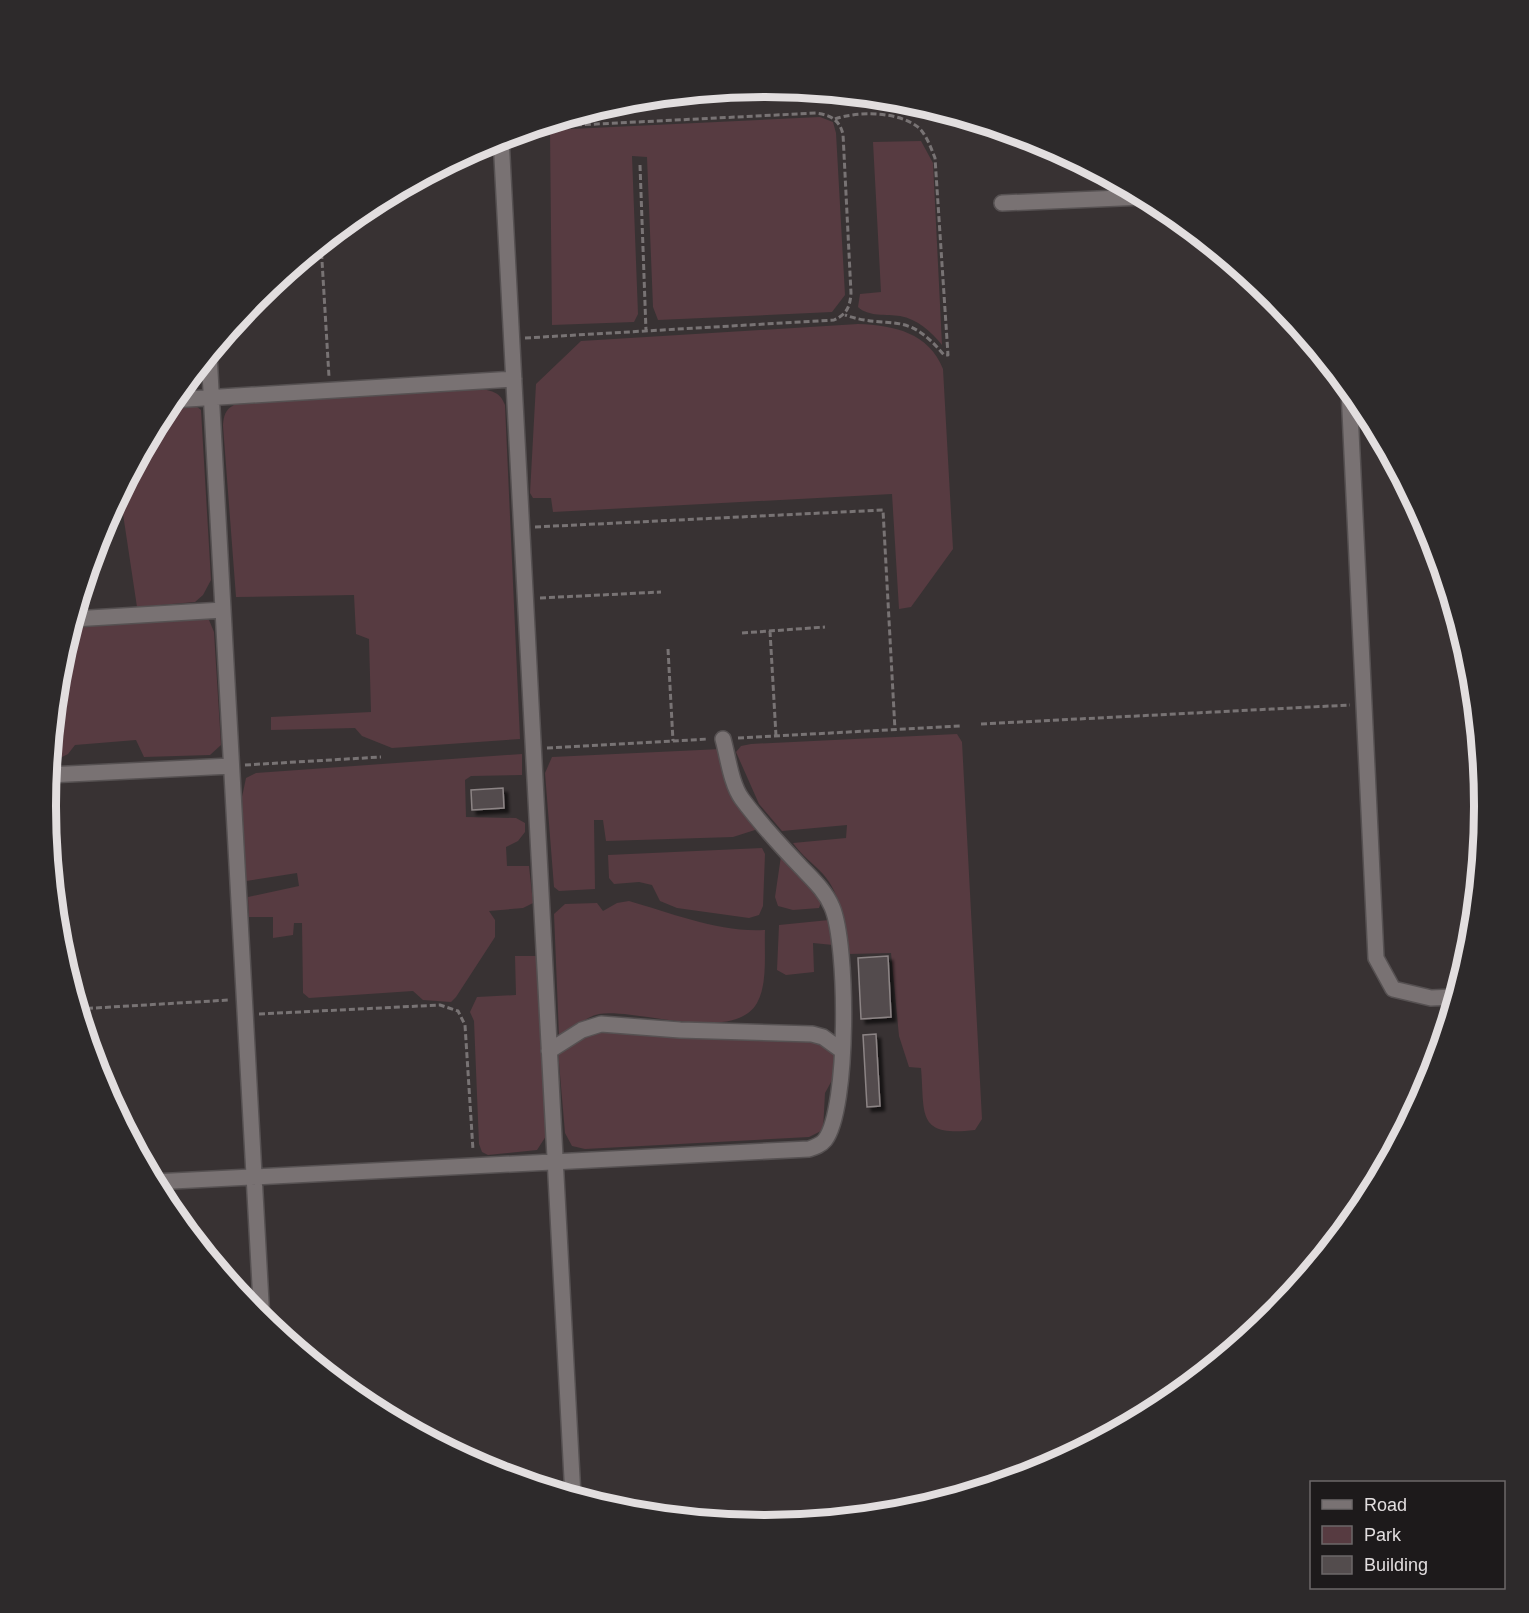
<svg xmlns="http://www.w3.org/2000/svg" width="1529" height="1613" viewBox="0 0 1529 1613" font-family="Helvetica,sans-serif">
  <style>
    .green { fill: #573b41 }
    .building { fill: #534c4d; stroke: #8c8485; stroke-width: 1.5; filter: url(#shadow) }
    .lines { fill: none; stroke-linecap: round; stroke-linejoin: round }
    .minor-casing { stroke: #565152; stroke-width: 18 }
    .path { stroke: #787374; stroke-width: 3; stroke-dasharray: 6 3; stroke-linecap: butt }
    .minor { stroke: #797273; stroke-width: 15 }
    .rim { fill: none; stroke: #e2dedf; stroke-width: 8 }
  </style>
  <defs>
    <filter id="shadow"><feDropShadow dx="4.5" dy="4.5" stdDeviation="1.5" flood-color="#0009"/></filter>
  </defs>
  <rect width="100%" height="100%" fill="#383233"/>
  <path class="green" d="M820 117 833 122 836 133 845 295 832 312 658 320 653 307 647 157 632 156 638 314 634 322 552 325 550 130Z
    M921 141 933 163 942 345C932 332 917 319 900 316 887 314 868 317 858 307L860 294 881 292 873 142Z
    M858 324C894 325 929 333 943 369L953 549 911 607 899 609 892 494 553 512 551 498H533L530 493 536 384 581 341Z
    M480 389C493 391 500 392 505 405L520 739 392 748 362 736 355 728 271 730V717L371 712 369 639 356 634 354 595 236 597 223 426C224 412 227 407 241 402Z
    M196 406 201 410 211 580 203 595 195 602 137 607 120 494 166 408Z
    M205 618 209 620 214 632 221 745 210 755 144 757 136 740 75 745 68 754 54 761C44 737 62 654 71 627Z
    M957 734 962 742 982 1119 975 1130C916 1137 925 1115 921 1068L909 1067 899 1036 891 953 849 954C846 928 841 894 823 874 813 863 801 855 793 843L846 838 847 825 782 831 759 804 736 752 741 746 751 744Z
    M721 749 757 823 755 830 733 837 606 841 603 820H594L595 889 559 891 554 887 545 773 552 757Z
    M522 754V775L471 776 465 780 466 817 516 818 525 823V832L518 841 506 847 507 866H529L533 903 523 908 489 911 495 920V937L456 997 451 1002 423 1000 413 991 309 998 303 993 302 923H294L293 935 273 938V917H249L248 897 299 886 297 873 246 881 242 797 246 778 256 773Z
    M762 848 765 854 763 906 759 915 749 918 677 908 660 901 652 885 639 882 614 884 609 878 608 855Z
    M781 856 822 899 819 908 793 910 778 906 775 897Z
    M629 901C671 913 721 933 765 930 764 951 768 984 757 1003 734 1044 636 1008 599 1014 585 1017 572 1030 559 1036L554 914 565 904 597 903 603 911 617 903Z
    M829 920 833 945 813 943 814 972 786 975 777 970 779 925Z
    M515 956H537L546 1136 537 1150 488 1155 482 1152 479 1144 474 1021 470 1012 477 997 516 995Z
    M598 1028 816 1038 835 1050 836 1073 825 1093 823 1130 809 1137 585 1149 572 1146 565 1133 558 1051Z"/>
  <path class="building" d="M503 788 504 808 472 810 471 790Z
    M888 956 891 1017 861 1019 858 958Z
    M876 1034 880 1106 867 1107 863 1035Z"/>
  <g class="lines">
    <g class="minor-casing">
      <path id="minor" d="M501 138 573 1497
        M1002 203 1144 197
        M209 354 262 1321
        M1349 390 1376 958 1393 989 1431 998 1455 997
        M172 400 514 379
        M73 619 223 610
        M48 775 231 766
        M549 1051 582 1030 601 1024 680 1030 812 1034 823 1037 841 1050
        M153 1182 809 1149C815 1147 821 1145 825 1140 849 1109 848 944 832 907 825 890 811 878 799 865 779 844 759 822 742 799 731 784 728 757 723 739
        M757 1525 786 1524"/>
    </g>
    <path class="path" d="M835 119C858 111 899 111 919 128 927 136 931 148 935 158L948 355H944C905 308 891 331 845 315
      M640 165 646 331
      M321 244 329 377
      M525 338 834 320C847 314 850 307 851 293L843 134C839 119 830 115 816 113L537 127
      M535 527 883 510 895 730
      M540 598 661 592
      M770 631 776 736
      M742 633 825 627
      M668 649 673 741
      M981 724 1350 705
      M738 738 960 726
      M547 748 708 739
      M245 765 381 757
      M78 1009 229 1000
      M259 1014 440 1005 458 1011 465 1025 473 1150"/>
    <use href="#minor" class="minor"/>
  </g>
  <path d="M0 0H1529V1613H0ZM56 806a709 709 0 1 1 1418 0a709 709 0 1 1-1418 0Z" fill="#2d2a2b" fill-rule="evenodd"/>
  <path class="rim" d="M56 806a709 709 0 1 1 1418 0a709 709 0 1 1-1418 0Z"/>
  <rect x="1310" y="1481" width="195" height="108" fill="#1d1a1b" stroke="#6c6869" stroke-width="1.5"/>
  <rect x="1322" y="1500" width="30" height="9" fill="#797273" stroke="#6c6869" stroke-width="1.5"/>
  <text x="1364" y="1511" font-size="18" fill="#e2dedf">Road</text>
  <rect x="1322" y="1526" width="30" height="18" fill="#573b41" stroke="#6c6869" stroke-width="1.5"/>
  <text x="1364" y="1541" font-size="18" fill="#e2dedf">Park</text>
  <rect x="1322" y="1556" width="30" height="18" fill="#534c4d" stroke="#6c6869" stroke-width="1.5"/>
  <text x="1364" y="1571" font-size="18" fill="#e2dedf">Building</text>
</svg>
